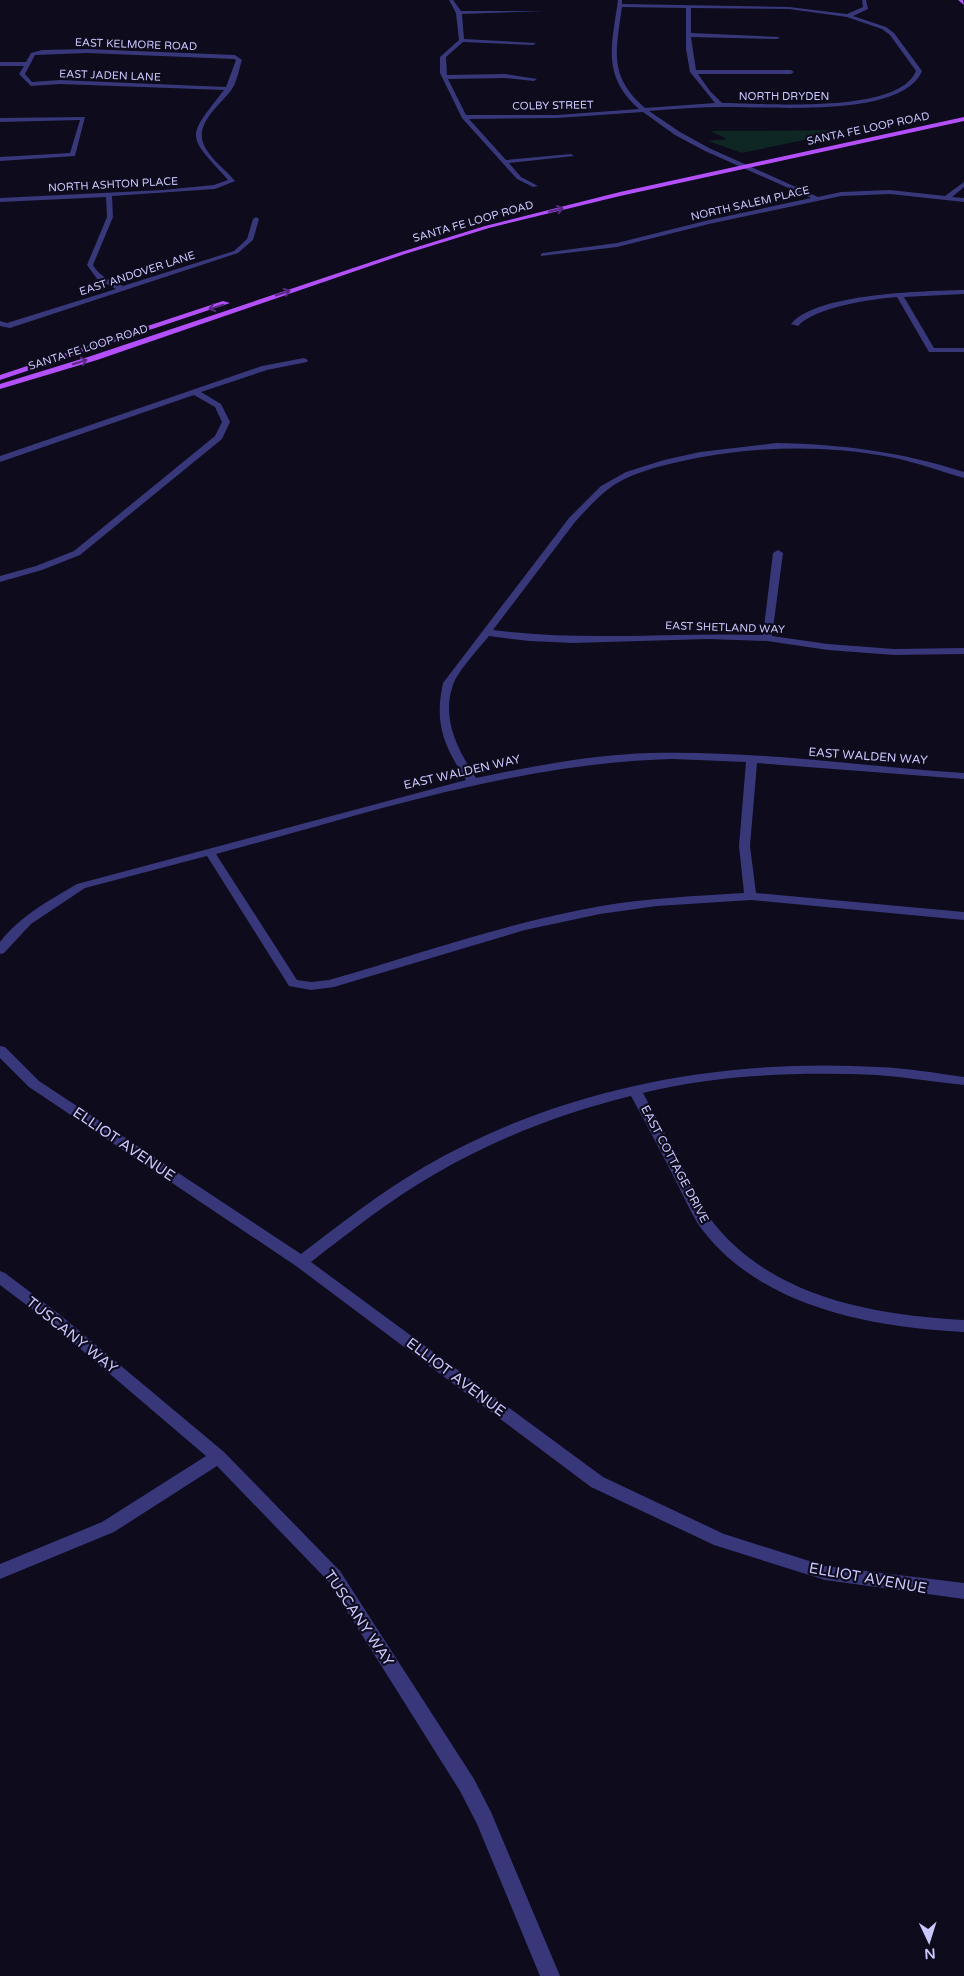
<svg xmlns="http://www.w3.org/2000/svg" width="964" height="1976" viewBox="0 0 964 1976" font-family="'Varela Round',sans-serif">
  <style>
    .green { fill: #0e2624 }
    .lines { fill: none; stroke-linecap: round; stroke-linejoin: round }
    .minor { fill: #37377a; fill-rule: evenodd }
    .major { fill: #b44ffd; fill-rule: evenodd }
    .oneway { stroke: #582a81 }
    .labels { text-anchor: middle; stroke-width: 4.5; stroke-linejoin: round; paint-order: stroke }
    .far-street-label { font-size: 11px; fill: #cac7fe; stroke: #0d0b1c }
    .street-label { font-size: 12px; fill: #cac7fe; stroke: #0d0b1c }
    .near-street-label { font-size: 15px; fill: #cac7fe; stroke: #0d0b1c }
  </style>
  <rect width="100%" height="100%" fill="#0d0b1c"/>
  <path class="green" d="M852 130 742 153 708 141 727 139 710 131Z"/>
  <g class="lines">
    <path class="minor" d="M449 0H453L461 11H544L462 14 464 39 536 43 533 45 463 42 446 57 447 75 505 74 537 79 534 81 505 78 448 79 466 115H557L639 109C601 75 612 45 618 0H622V4L789 7 847 14 863 7 862 0H866L868 9 853 16 886 27 894 33 922 71C902 119 769 106 725 107 700 107 674 109 649 111L680 132 709 148 818 197 841 192 890 190 945 196 964 182V187L952 197 964 198V202L890 194 841 196 709 224 617 247 541 256V254L543 253 617 243 709 220 811 198 705 151 675 135 643 112 557 118 469 119 506 160 571 154 574 156 509 163 521 177 538 186 533 187 517 179 462 118 440 73V57L459 40 456 13ZM622 7 686 8V49L690 72 715 103 645 108C608 76 616 51 622 7ZM691 8 789 9 847 17 882 29 890 35 916 71C898 115 763 103 722 103L710 91 698 74H791L794 72 791 70H696L691 37 777 39 780 37 691 33Z
      M87 49 235 55 242 60C239 69 237 82 232 89 220 106 191 125 206 149 213 161 226 170 235 181L215 189 112 196 113 217 93 265C100 277 111 281 123 286L234 251 247 239 253 219 256 217 259 219 253 240 238 253 10 328 0 326V321L7 323 116 289 97 279 87 265 107 217 106 197 0 202V198L163 190 214 185 228 180C187 134 185 140 224 90L60 84 31 86 19 74 24 66H0V62H26L31 53 42 50ZM87 53 234 59 236 60 226 87 60 80 32 82 25 74 35 55Z
      M85 117 75 156 0 161V157L70 153 80 120 0 122V118Z
      M964 290V294L904 297 934 348H964V352H929L897 297C872 299 815 307 798 326L791 324C816 293 925 291 964 290Z
      M304 358 308 360 307 362 267 370 201 392 221 404 230 422 222 439 80 555 42 570 0 582V576L36 566 74 551 215 436 222 422 215 407 194 395 0 462V456L262 366Z
      M776 443C841 444 902 452 964 472V478C939 471 916 462 890 457 820 444 748 446 678 462 656 467 633 473 614 485 599 495 587 509 575 522L493 630C583 642 673 632 763 635L773 553 778 550 783 553 772 636 828 644 894 649 964 648V654L894 655 828 650 767 641 708 639 573 643 529 641 489 636C480 647 457 672 453 685 441 719 458 750 476 778 533 766 591 755 649 753 754 750 859 766 964 773V779L757 763 750 846 756 893 964 912V920L751 900 657 906 600 914 525 930 334 987 311 990 289 986 207 856 85 888 31 924 4 953 0 954V942C20 916 50 900 77 884L466 780C444 746 434 724 443 683L569 518 601 486 626 472 664 460 700 452ZM672 759 746 762 739 846 744 893C696 896 648 898 601 906 509 922 419 954 329 980L311 982 297 980 216 854C366 814 516 763 672 759Z
      M0 1046 5 1047 39 1081 301 1254C340 1224 380 1193 424 1167 560 1088 721 1058 878 1067 907 1068 935 1073 964 1077V1085C935 1082 906 1077 877 1075 800 1072 719 1074 643 1093 659 1122 674 1151 689 1180 696 1192 701 1206 709 1217 768 1297 872 1315 964 1320V1332C870 1327 757 1307 698 1224 690 1211 684 1197 677 1183 662 1154 647 1125 631 1096 562 1113 497 1138 435 1174 391 1199 351 1231 311 1262L603 1477 724 1534 825 1566 964 1583V1599L825 1580 714 1545 591 1487 296 1266 29 1087 0 1058Z
      M0 1271 5 1273 59 1314 224 1452 340 1571 474 1779 491 1812 560 1976H540L477 1824 460 1791 328 1581 217 1466 114 1532 0 1579V1564L102 1522 206 1456 49 1322 0 1285Z"/>
    <path class="major" d="M958 0H963L964 5Z
      M964 117V121L620 196 489 228 405 254 97 360 0 389V384L91 356 401 252 485 226 620 192Z
      M223 301 230 303 0 380V375Z"/>
  </g>
  <defs><path id="oneway-shaft" d="M-6 0H5M1.5-3L5.5 0L1.5 3" fill="none" stroke-width="1.6" stroke-linecap="round" stroke-linejoin="round" transform="scale(1.25)"/></defs>
  <g class="oneway">
    <use href="#oneway-shaft" transform="translate(556 210) rotate(-14)"/>
    <use href="#oneway-shaft" transform="translate(283 293) rotate(-19)"/>
    <use href="#oneway-shaft" transform="translate(216 307) rotate(162)"/>
    <use href="#oneway-shaft" transform="translate(80 362) rotate(-17)"/>
  </g>
  <g class="labels">
    <g class="far-street-label">
      <text transform="translate(136 44) rotate(2)" y="4">EAST KELMORE ROAD</text>
      <text transform="translate(110 75) rotate(2)" y="4">EAST JADEN LANE</text>
      <text x="784" y="100">NORTH DRYDEN</text>
      <text transform="translate(553 105) rotate(-1)" y="4">COLBY STREET</text>
      <text transform="translate(868 128) rotate(-12)" y="4">SANTA FE LOOP ROAD</text>
      <text transform="translate(113 184) rotate(-3)" y="4">NORTH ASHTON PLACE</text>
      <text transform="translate(750 203) rotate(-13)" y="4">NORTH SALEM PLACE</text>
      <text transform="translate(473 221) rotate(-16)" y="4">SANTA FE LOOP ROAD</text>
      <text transform="translate(137 273) rotate(-18)" y="4">EAST ANDOVER LANE</text>
      <text transform="translate(88 347) rotate(-18)" y="4">SANTA FE LOOP ROAD</text>
      <text transform="translate(725 627) rotate(2)" y="4">EAST SHETLAND WAY</text>
    </g>
    <g class="street-label">
      <text transform="translate(868 756) rotate(4)" y="4">EAST WALDEN WAY</text>
      <text transform="translate(462 772) rotate(-13)" y="4">EAST WALDEN WAY</text>
      <text transform="translate(675 1164) rotate(62)" y="4">EAST COTTAGE DRIVE</text>
    </g>
    <g class="near-street-label">
      <text transform="translate(124 1144) rotate(34)" y="5">ELLIOT AVENUE</text>
      <text transform="translate(72 1335) rotate(39)" y="5">TUSCANY WAY</text>
      <text transform="translate(456 1377) rotate(37)" y="5">ELLIOT AVENUE</text>
      <text transform="translate(868 1578) rotate(10)" y="5">ELLIOT AVENUE</text>
      <text transform="translate(359 1618) rotate(56)" y="5">TUSCANY WAY</text>
    </g>
  </g>
  <g transform="translate(929 1941) rotate(176)" stroke="#0d0b1c" stroke-width="4" paint-order="stroke">
  <path d="M0-4L9 19L0 12L-9 19Z" fill="#cac7fe"/>
  <text y="-8" font-size="14" font-weight="bold" text-anchor="middle" fill="#cac7fe">N</text>
  </g>
</svg>
